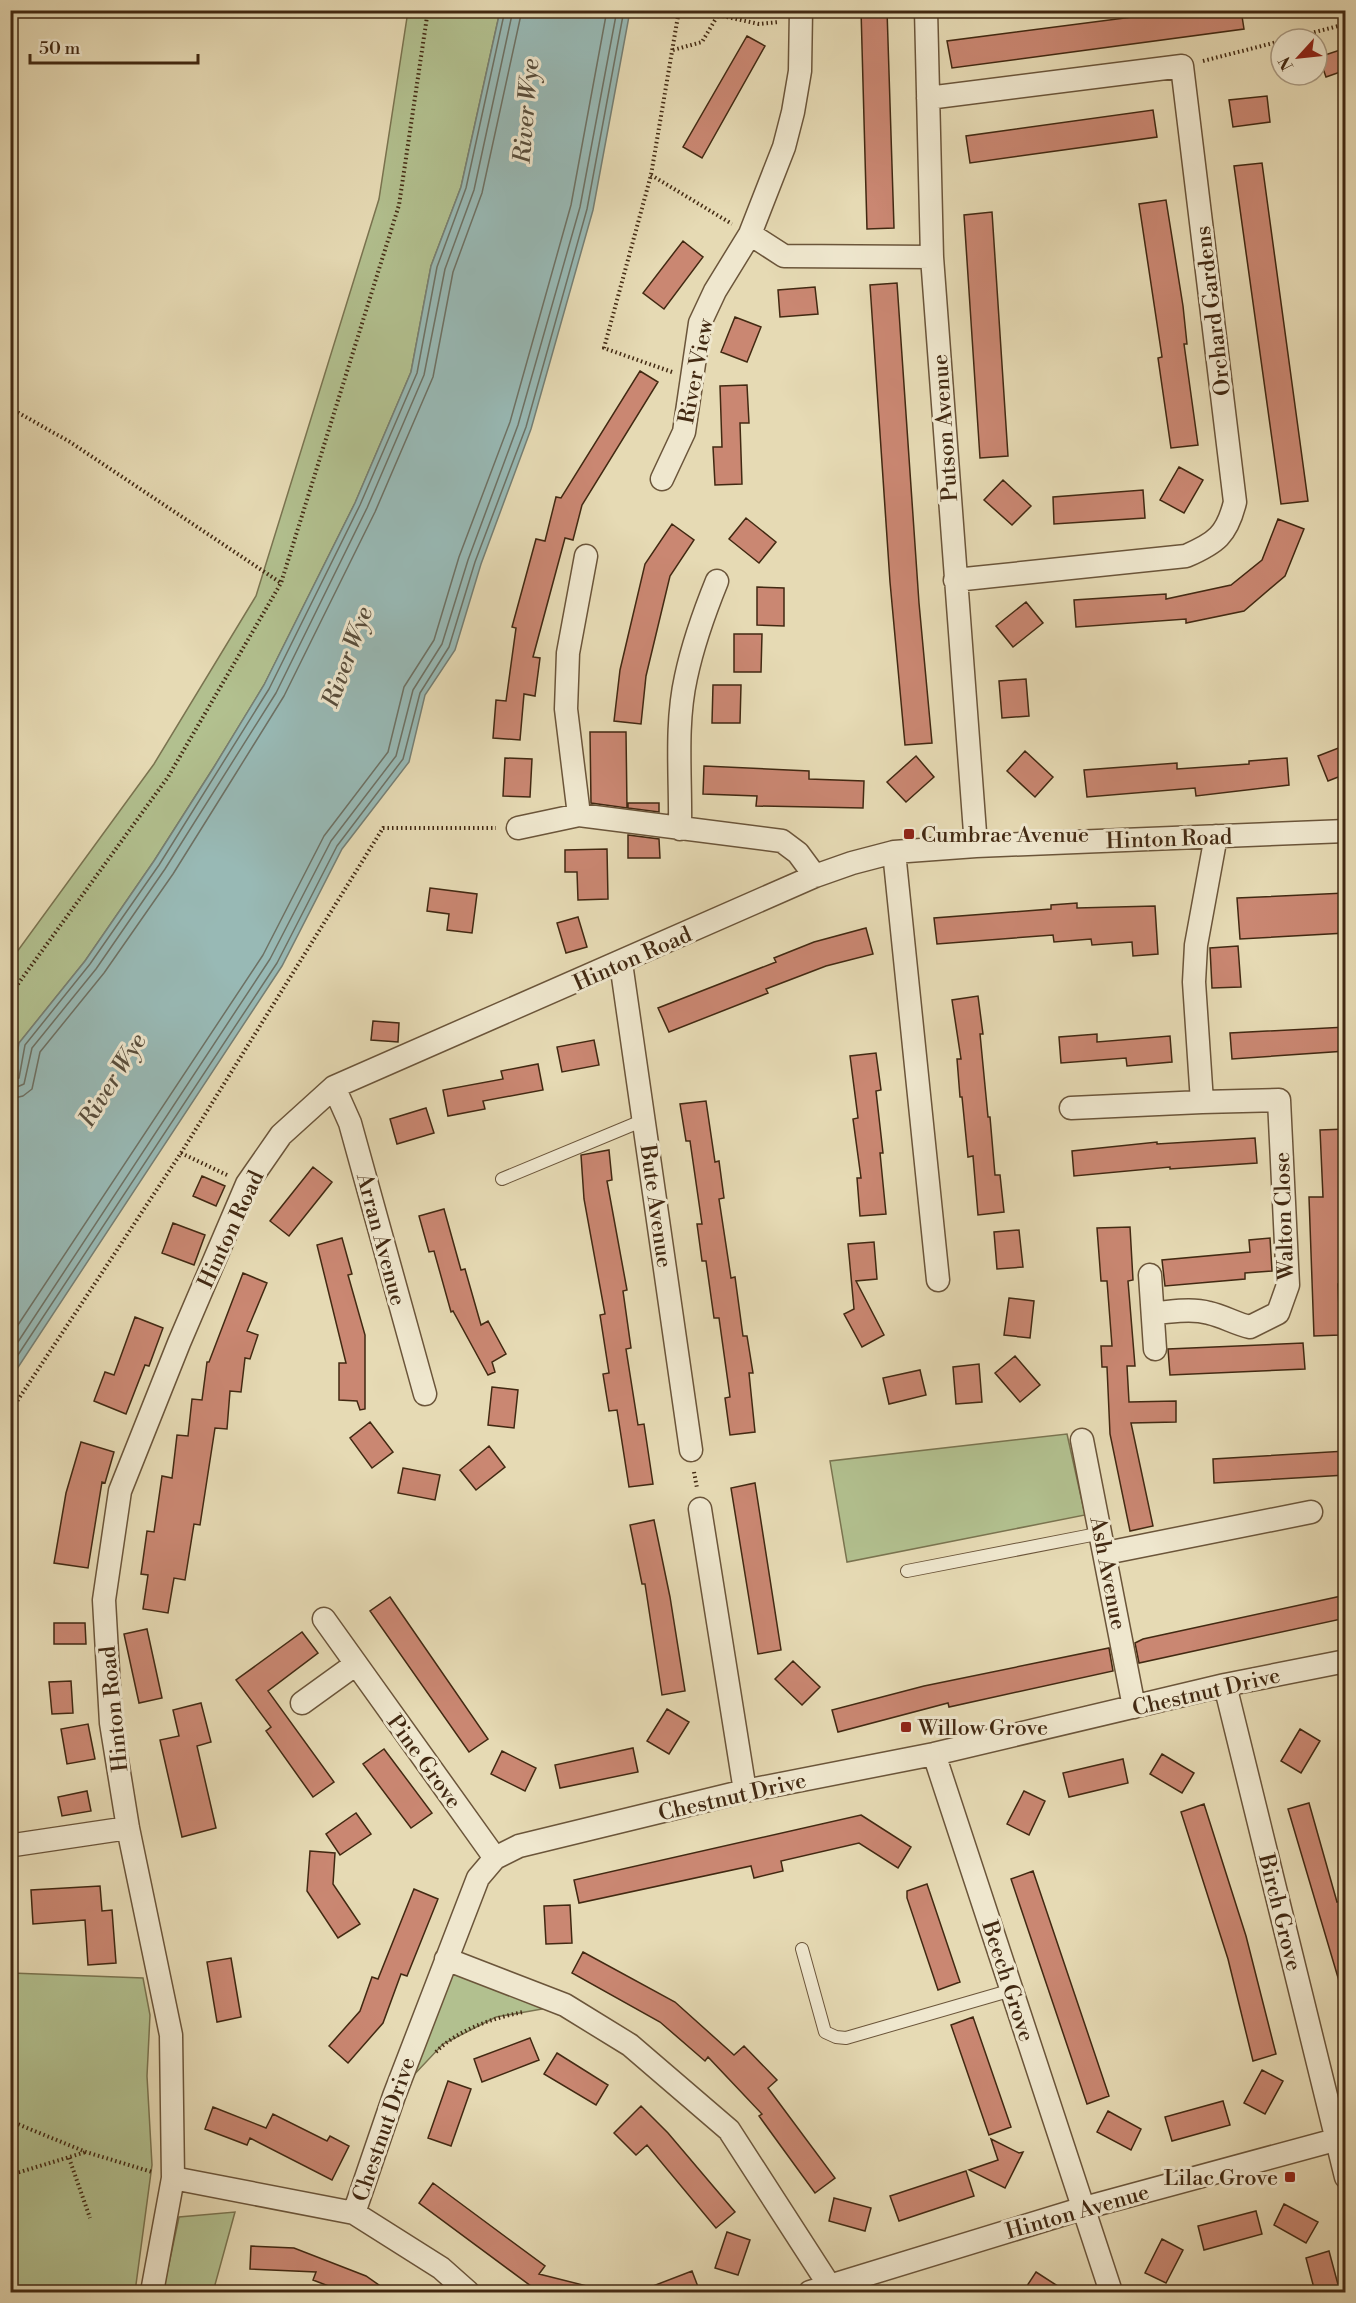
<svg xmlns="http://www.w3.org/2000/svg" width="1356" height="2303" viewBox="0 0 1356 2303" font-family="'Libre Bodoni',serif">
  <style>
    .green { fill: #b2c08f; stroke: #7a7450; stroke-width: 1.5 }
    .water { fill: #98b9b5; stroke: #767f74; stroke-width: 1.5 }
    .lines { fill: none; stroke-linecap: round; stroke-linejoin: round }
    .shore { stroke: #6d7164; stroke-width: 1.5 }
    .building { fill: #ca8772; stroke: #422912; stroke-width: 1.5 }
    .lane-casing { stroke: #6b553a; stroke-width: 14 }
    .street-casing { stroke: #6b553a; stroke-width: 25 }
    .path { stroke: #422912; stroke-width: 4; stroke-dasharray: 1.5 3; stroke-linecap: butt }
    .lane { stroke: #efe7ce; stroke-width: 12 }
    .street { stroke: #efe7ce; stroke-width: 22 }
    .poi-dot { fill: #8f2418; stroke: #efe7ce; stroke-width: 2 }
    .labels { text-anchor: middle; stroke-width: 6; stroke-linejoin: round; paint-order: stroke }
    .street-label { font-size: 22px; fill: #422912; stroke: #efe7ce }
    .poi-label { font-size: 22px; fill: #422912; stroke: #efe7ce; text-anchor: start }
    .water-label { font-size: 24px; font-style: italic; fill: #584d3b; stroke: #efe7ce }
  </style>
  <rect width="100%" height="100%" fill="#e6dab4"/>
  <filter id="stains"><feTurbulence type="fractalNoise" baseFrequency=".00333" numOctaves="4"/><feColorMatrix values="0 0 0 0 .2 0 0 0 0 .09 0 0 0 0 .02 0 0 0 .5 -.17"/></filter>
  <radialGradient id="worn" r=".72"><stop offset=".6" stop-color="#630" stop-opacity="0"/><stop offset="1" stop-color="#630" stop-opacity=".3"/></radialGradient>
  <path class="green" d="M408 11H500L461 187 431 266 411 372 355 503 264 685 214 767 154 861 85 961 19 1043 11 1094V960L154 764 256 596 379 199Z
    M1067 1434 1085 1515 847 1562 830 1461Z
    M446 1959 565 2005 496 2017 443 2044 394 2096Z
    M11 1973 143 1978 150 2015 147 2076 152 2165 135 2292H11Z
    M235 2212 213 2292H163L179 2217Z"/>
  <path class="water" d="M500 11H630L593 210 531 429 481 564 455 650 425 695 409 762 342 849 282 966 11 1378 10 1094 19 1043 85 961 154 861 214 767 264 685 355 503 411 372 431 266 461 187Z"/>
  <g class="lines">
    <path class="shore" d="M10 1082 19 1078 25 1045 90 964 159 865 269 689 360 505 417 373 437 267 466 188 505 10
      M10 1090 24 1084 32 1048 96 969 165 869 276 693 367 508 424 375 445 269 474 190 513 10
      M10 1099 23 1096 32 1089 40 1052 104 973 173 874 233 778 284 696 375 512 433 377 453 272 482 193 522 10
      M10 1337 263 955 324 836 388 752 404 687 434 640 459 557 510 422 571 205 607 10
      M10 1354 270 959 331 841 396 756 413 690 442 644 468 560 518 425 580 207 617 10
      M10 1367 277 963 337 846 403 759 420 693 449 647 475 562 526 427 587 209 624 10"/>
  </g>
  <path class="building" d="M861 10H887L894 228 867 229Z
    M1187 10H1241L1244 29 952 68 947 41Z
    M747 36 765 46 702 158 683 147Z
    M1346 48V70L1326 77 1319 57Z
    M1267 96 1270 122 1233 127 1229 100Z
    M1153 110 1157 137 970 163 966 136Z
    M1262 163 1308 501 1281 504 1234 166Z
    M1166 200 1183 306 1187 344H1184L1198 445 1171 448 1158 358 1162 357 1139 204Z
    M992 212 1008 456 980 458 964 215Z
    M683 241 703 257 664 309 643 293Z
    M897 283 919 603 932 743 905 745 890 582 870 285Z
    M815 287 818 314 780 317 778 290Z
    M735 317 761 327 747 362 721 352Z
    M640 371 658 382 582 505 573 540 565 538 533 657 540 658 535 696 524 694 520 740 493 738 496 700 506 701 516 628 512 627 536 539 545 541 556 497 561 498Z
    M747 385 749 423H740L742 484 715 485 713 447H722L720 386Z
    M1179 467 1203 480 1184 513 1160 500Z
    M1003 480 1031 506 1012 525 984 500Z
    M1143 490 1145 518 1054 524 1053 497Z
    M746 518 776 542 759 563 729 539Z
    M1278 519 1304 529 1285 576 1244 611 1186 623V619L1076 627 1074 600 1166 594V599L1231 585 1262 560Z
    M672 524 694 540 670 576 646 676 641 724 614 721 620 670 645 564Z
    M757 587 784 588V626L757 625Z
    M1026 602 1043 623 1013 647 996 626Z
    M734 634H762L761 672H734Z
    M1026 679 1029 716 1002 718 999 681Z
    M713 685H741L740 723H712Z
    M590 732H626L627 808 591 803Z
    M1346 745V774L1328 781 1318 756Z
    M1025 751 1053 777 1035 797 1007 771Z
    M916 756 934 777 906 802 887 782Z
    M505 758 532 759 530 797 503 796Z
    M1287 758 1289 785 1196 796 1195 788 1087 797 1084 770 1177 763V769L1249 764V761Z
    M704 766 809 771V779L864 781 863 808 756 806 757 796 703 794Z
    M628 803H659V812L628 808Z
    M628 835 659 839 660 858H628Z
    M607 849 608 899 578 900 577 872H565V850Z
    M430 888 477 894 472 933 447 930 449 914 427 911Z
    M1345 893 1346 933 1240 939 1237 898Z
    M1077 903V908L1155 906 1158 954 1133 956 1132 942 1092 945 1091 939 1054 942 1053 935 937 944 934 918 1051 909V905Z
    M578 917 587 947 566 953 557 923Z
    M866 928 873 954 826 966 766 989 768 993 669 1032 658 1008 776 962 774 958 814 942Z
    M1238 946 1241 987 1212 988 1210 948Z
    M978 996 983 1034H980L988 1117H990L995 1175H1000L1004 1212 978 1215 973 1156 968 1157 962 1097H960L957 1059H961L952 1000Z
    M373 1021 399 1023 398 1042 371 1040Z
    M1346 1027V1051L1232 1059 1230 1033Z
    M1097 1034V1042L1170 1036 1172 1062 1127 1066 1126 1058 1061 1063 1059 1037Z
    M594 1040 599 1065 562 1072 557 1047Z
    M876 1053 881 1090 876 1091 883 1153H880L886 1214 860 1216 857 1178H861L853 1119 858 1118 850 1056Z
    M538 1064 543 1090 483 1101 485 1109 448 1116 443 1090 503 1079 501 1071Z
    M706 1101 715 1162 719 1161 724 1198 719 1199 731 1278 735 1277 743 1336H747L753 1373H749L755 1432 730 1435 725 1398 730 1397 719 1318H714L706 1261H702L697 1224H702L690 1141H686L680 1104Z
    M426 1108 434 1133 397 1144 390 1119Z
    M1346 1129V1167H1341L1344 1284H1338L1340 1335 1314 1336 1309 1197H1323L1320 1130Z
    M1255 1138 1257 1163 1170 1169V1167L1074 1176 1072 1151 1157 1142V1144Z
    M609 1150 612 1180 607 1181 627 1290 623 1291 631 1348 626 1349 638 1425 644 1424 653 1484 629 1487 617 1410 609 1411 603 1374 609 1373 600 1315 605 1314 584 1199 581 1155Z
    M313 1167 332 1182 289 1236 270 1221Z
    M202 1176 225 1186 216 1206 193 1196Z
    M444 1209 461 1270 465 1269 481 1325 488 1321 506 1354 492 1362 495 1372 488 1375 453 1311 451 1312 434 1251 429 1252 419 1216Z
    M173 1223 205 1235 194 1265 162 1253Z
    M1130 1227 1133 1280 1128 1281 1135 1366H1127L1129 1402 1176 1401V1422L1131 1423 1153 1526 1130 1531 1110 1434 1107 1367H1102L1101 1346H1112L1107 1281H1101L1097 1228Z
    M1019 1230 1023 1267 997 1269 994 1232Z
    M342 1238 352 1274 348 1275 365 1335V1409L360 1410 357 1401 339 1400V1363H346L317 1245Z
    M1270 1238 1272 1271 1245 1273V1279L1165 1286 1162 1260 1250 1252 1249 1240Z
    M874 1242 877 1279 856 1281 884 1335 862 1347 844 1314 854 1309 848 1244Z
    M243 1273 267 1283 247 1331 258 1335 250 1359 245 1358 241 1392 230 1391 227 1429 215 1428 200 1525 194 1524 185 1580 174 1578 168 1613 143 1609 148 1575 141 1574 147 1531 154 1532 162 1476 172 1478 177 1435 188 1436 192 1399 202 1400 207 1362H209Z
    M1009 1298 1034 1301 1030 1338 1004 1335Z
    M135 1317 163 1328 149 1366 145 1365 126 1414 94 1401 105 1372 114 1375Z
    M1303 1343 1305 1369 1170 1375 1168 1349Z
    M1015 1356 1040 1385 1020 1402 995 1373Z
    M979 1364 982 1402 956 1404 953 1367Z
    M920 1370 926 1395 889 1404 883 1378Z
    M492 1387 518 1390 514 1428 488 1425Z
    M370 1422 393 1452 372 1468 350 1438Z
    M81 1442 114 1452 105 1483 102 1482 88 1568 54 1563 66 1493Z
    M489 1446 505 1467 476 1490 460 1470Z
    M1346 1451V1475L1214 1483 1213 1459Z
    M403 1468 440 1475 435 1500 398 1493Z
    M755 1483 781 1650 758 1654 731 1488Z
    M654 1520 670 1597 685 1691 662 1695 645 1584H642L630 1525Z
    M1346 1595V1618L1139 1663 1135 1643 1143 1639Z
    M390 1597 488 1739 469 1752 370 1611Z
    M54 1623H85L86 1644H54Z
    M147 1629 162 1698 139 1703 124 1634Z
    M302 1632 318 1653 268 1691 334 1782 313 1797 266 1731 271 1727 236 1680Z
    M1109 1648 1113 1671 949 1707 948 1703 838 1732 832 1710 924 1686Z
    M793 1661 820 1687 802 1705 775 1679Z
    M71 1681 73 1713 52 1714 49 1682Z
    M201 1703 211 1742 197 1746 216 1828 182 1837 160 1740 179 1736 173 1710Z
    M667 1709 689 1722 669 1754 647 1741Z
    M88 1724 95 1759 67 1764 61 1729Z
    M1300 1729 1320 1741 1301 1773 1281 1761Z
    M633 1748 638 1772 560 1788 555 1765Z
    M384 1749 432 1813 411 1828 363 1764Z
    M502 1751 536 1768 525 1791 491 1774Z
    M1162 1754 1194 1773 1182 1793 1150 1774Z
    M1123 1759 1128 1783 1069 1797 1063 1773Z
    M87 1791 91 1811 62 1816 58 1797Z
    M1024 1791 1045 1801 1029 1835 1007 1824Z
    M1309 1803 1337 1902 1346 1899V1980L1339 1981 1288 1809Z
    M1204 1804 1246 1936 1276 2054 1253 2061 1228 1959 1181 1812Z
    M356 1813 371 1834 340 1855 326 1834Z
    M861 1815 911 1847 898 1868 859 1843 781 1861 783 1871 754 1878 751 1866 579 1903 574 1880Z
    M310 1851 335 1853 333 1884 360 1924 338 1938 307 1891Z
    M1033 1871 1109 2096 1087 2104 1011 1879Z
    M927 1884 960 1982 938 1990 907 1898V1891Z
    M100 1886 102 1911 112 1910 116 1963 88 1965 85 1920 33 1924 31 1890Z
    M414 1889 438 1899 407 1976 401 1974 383 2023 348 2063 329 2046 360 2011 372 1977 378 1979Z
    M570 1905 572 1943 546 1944 544 1906Z
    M583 1952 675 2002 734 2055 744 2046 777 2080 768 2088 835 2178 815 2193 759 2116 762 2114 708 2057 705 2061 660 2022 572 1973Z
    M231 1958 241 2017 217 2022 207 1962Z
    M973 2017 1011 2127 989 2135 951 2025Z
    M530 2038 539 2060 482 2082 474 2059Z
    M557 2053 608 2085 596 2105 544 2074Z
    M1262 2070 1283 2081 1265 2114 1244 2103Z
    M448 2081 471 2089 451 2146 428 2138Z
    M1223 2101 1230 2125 1172 2141 1165 2117Z
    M641 2106 668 2133 735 2212 716 2228 647 2145 636 2155 614 2133Z
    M213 2107 266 2128 273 2114 327 2141 330 2136 349 2146 332 2180 250 2138 247 2145 205 2129Z
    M1108 2111 1141 2129 1131 2150 1097 2132Z
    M991 2139 1019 2153 1023 2152 1005 2188 969 2170 998 2160Z
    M966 2171 974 2196 899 2221 890 2196Z
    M433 2183 545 2266 539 2274 587 2286 586 2292H539L419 2203Z
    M834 2198 871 2208 865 2231 829 2221Z
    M1284 2204 1318 2222 1306 2243 1274 2225Z
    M1256 2211 1262 2234 1204 2250 1198 2226Z
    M727 2232 750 2240 738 2275 715 2268Z
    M1162 2239 1183 2250 1166 2283 1145 2273Z
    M251 2246 294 2248 366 2276 389 2292H344L313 2280 316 2272 250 2269Z
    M1329 2251 1340 2292H1315L1306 2258Z
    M692 2271 700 2292H640V2291Z
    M1036 2272 1067 2292H1023Z"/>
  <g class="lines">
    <g class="lane-casing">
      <path id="lane" d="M502 1179 644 1120
        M907 1571 1102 1533
        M802 1949 825 2032 836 2037 846 2038 1012 1990"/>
    </g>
    <g class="street-casing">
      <path id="street" d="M926 10 932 257 976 846
        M928 98 1182 66 1235 502C1227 535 1216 543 1186 556L955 580
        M750 234 784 256 932 257
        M662 479 684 432 700 323 715 291 750 234 784 147 793 112 800 71 801 10
        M579 815 566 709 568 653 586 556
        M518 828 579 815 782 841 798 853 815 876
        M680 829C681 779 675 726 686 677 693 644 704 613 717 581
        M894 852 938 1280
        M621 963 691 1450
        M334 1087 350 1123 425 1394
        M1071 1108 1202 1102
        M1150 1275 1155 1349
        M1153 1313C1172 1312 1191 1308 1209 1313 1223 1316 1236 1324 1250 1327L1278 1313 1288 1285 1279 1100 1202 1102 1194 982 1196 945 1216 836
        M1082 1440 1134 1707
        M700 1509 745 1791
        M1106 1553 1311 1512
        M324 1619 495 1858
        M1225 1685 1346 2177
        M302 1703 356 1664
        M934 1754 1111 2292
        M14 1845 128 1828
        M446 1959 565 2005 630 2045 729 2130 829 2285 831 2292
        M173 2178 354 2213 441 2268 468 2292
        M354 2213 394 2096 478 1878 495 1858 519 1846 745 1791 934 1754 1225 1685 1346 1661
        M152 2292 173 2178 171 2035 128 1828 111 1723 104 1600 120 1491 179 1343 247 1184 281 1135 334 1087 815 876 852 863 894 852 976 846 1346 831
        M810 2292 1084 2208 1346 2137"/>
    </g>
    <path class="path" d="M718 15 759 24 779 22
      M1288 39 1346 24
      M673 50 702 42 718 15 716 10
      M1203 61 1281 41
      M651 175 732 224
      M672 372 604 348 651 175 679 10
      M10 408 70 442 281 583
      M10 995 168 777 281 583 399 205 428 10
      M181 1153 229 1176
      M10 1412 181 1153 383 828H496
      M694 1472 697 1488
      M436 2052C457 2030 493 2018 523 2012
      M10 2121 86 2152 152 2172
      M69 2158 90 2218
      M10 2175 86 2152"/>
    <use href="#lane" class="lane"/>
    <use href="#street" class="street"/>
  </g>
  <g class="poi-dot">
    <rect x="903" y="828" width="12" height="12" rx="3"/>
    <rect x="900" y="1721" width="12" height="12" rx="3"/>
    <rect x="1284" y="2171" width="12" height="12" rx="3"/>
  </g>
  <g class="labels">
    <g class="street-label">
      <text transform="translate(1212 311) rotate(-97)" y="8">Orchard Gardens</text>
      <text transform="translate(695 371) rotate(-79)" y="8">River View</text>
      <text transform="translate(944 428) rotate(-94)" y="8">Putson Avenue</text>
      <text transform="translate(1169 838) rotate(-2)" y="8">Hinton Road</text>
      <text transform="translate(632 958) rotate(-24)" y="8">Hinton Road</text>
      <text transform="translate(657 1206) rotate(82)" y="8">Bute Avenue</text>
      <text transform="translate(1283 1216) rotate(-92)" y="8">Walton Close</text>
      <text transform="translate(230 1229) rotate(-65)" y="8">Hinton Road</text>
      <text transform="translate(382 1239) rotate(75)" y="8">Arran Avenue</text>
      <text transform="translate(1109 1573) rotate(79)" y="8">Ash Avenue</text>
      <text transform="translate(1206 1691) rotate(-13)" y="8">Chestnut Drive</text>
      <text transform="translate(113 1709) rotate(-96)" y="8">Hinton Road</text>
      <text transform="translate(425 1761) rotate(54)" y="8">Pine Grove</text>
      <text transform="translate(732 1796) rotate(-13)" y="8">Chestnut Drive</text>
      <text transform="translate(1281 1912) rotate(76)" y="8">Birch Grove</text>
      <text transform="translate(1009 1981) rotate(72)" y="8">Beech Grove</text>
      <text transform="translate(383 2129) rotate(-71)" y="8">Chestnut Drive</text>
      <text transform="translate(1077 2211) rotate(-16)" y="8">Hinton Avenue</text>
    </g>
    <g class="poi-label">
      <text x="921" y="842">Cumbrae Avenue</text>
      <text x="918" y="1735">Willow Grove</text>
      <text x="1278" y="2185" text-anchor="end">Lilac Grove</text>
    </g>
    <g class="water-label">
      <text transform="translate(526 111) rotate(-85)" y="8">River Wye</text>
      <text transform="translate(347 657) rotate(-70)" y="8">River Wye</text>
      <text transform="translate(112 1080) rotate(-58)" y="8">River Wye</text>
    </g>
  </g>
  <rect width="1356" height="2303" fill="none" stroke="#e6dab4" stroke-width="36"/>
  <rect x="12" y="12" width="1332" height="2279" fill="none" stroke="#422912" stroke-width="3"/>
  <rect x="18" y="18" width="1320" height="2267" fill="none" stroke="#422912" stroke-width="1.5"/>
  <g transform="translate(1299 57) rotate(243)"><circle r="28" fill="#efe7ce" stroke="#aa9b83" stroke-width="1.5"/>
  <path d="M0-4.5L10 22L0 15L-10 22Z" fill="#8f2418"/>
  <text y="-9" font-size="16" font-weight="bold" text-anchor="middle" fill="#422912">N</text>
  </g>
  <path d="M30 54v9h168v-9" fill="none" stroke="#422912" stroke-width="3"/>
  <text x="39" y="54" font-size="18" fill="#422912" stroke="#efe7ce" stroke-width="4.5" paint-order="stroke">50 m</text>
  <rect width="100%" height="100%" filter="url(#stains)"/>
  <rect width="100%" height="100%" fill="url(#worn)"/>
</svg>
